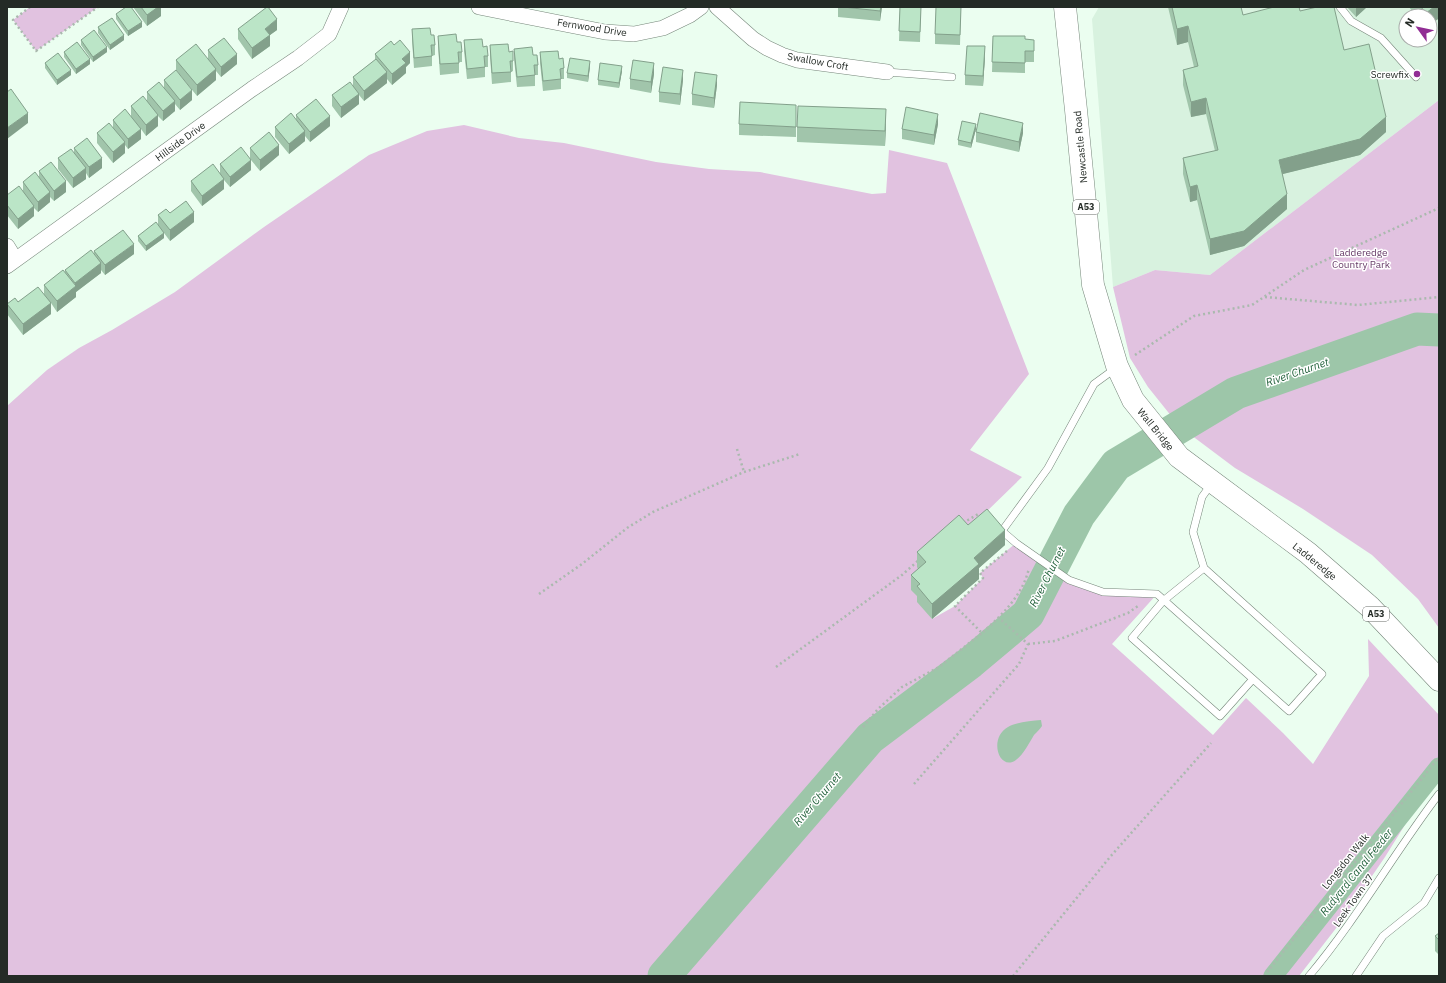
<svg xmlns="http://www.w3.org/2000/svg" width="1446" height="983" viewBox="0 0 1446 983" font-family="'IBM Plex Sans',sans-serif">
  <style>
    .built { fill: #d8f2df; fill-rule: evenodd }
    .green { fill: #e1c2e0 }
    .water { fill: #9dc6a9 }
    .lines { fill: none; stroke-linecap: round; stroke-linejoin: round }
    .canal { stroke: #9dc6a9; stroke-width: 19 }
    .river { stroke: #9dc6a9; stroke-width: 33 }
    .lane-casing { stroke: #76867a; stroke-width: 8 }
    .street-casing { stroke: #76867a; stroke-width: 16 }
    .highway-casing { stroke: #76867a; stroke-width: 23 }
    .path { stroke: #aab9ae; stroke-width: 2.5; stroke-dasharray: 2 3; stroke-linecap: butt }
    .lane { stroke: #fff; stroke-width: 7 }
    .street { stroke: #fff; stroke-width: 15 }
    .highway { stroke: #fff; stroke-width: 22 }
    .wall { fill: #a1c5ab }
    .shaded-wall { fill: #83a08b }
    .building { fill: #bbe5c7; stroke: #83a08b }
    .poi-dot { fill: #912d94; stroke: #fff; stroke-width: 1.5 }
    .labels { text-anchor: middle; stroke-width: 3; stroke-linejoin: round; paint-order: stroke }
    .shield { fill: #fff; stroke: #666b67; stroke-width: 1 }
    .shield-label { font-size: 9px; font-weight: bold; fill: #242b26 }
    .street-label { font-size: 10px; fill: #242b26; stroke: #fff }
    .poi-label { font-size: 10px; fill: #242b26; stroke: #fff; text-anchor: end }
    .park-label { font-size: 10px; fill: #663a67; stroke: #fff }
    .water-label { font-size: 11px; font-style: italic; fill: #22613b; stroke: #fff }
  </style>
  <rect width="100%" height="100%" fill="#ebfef0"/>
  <path class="built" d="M1099 7H1439V100L1210 275 1155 270 1113 287 1092 19ZM1406 16H1430V40H1406Z"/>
  <path class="green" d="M30 7H98L36 51 13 20Z
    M1439 100V628L1418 599 1372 555 1303 509 1235 468 1191 435 1172 417 1148 387 1130 358 1113 287 1155 270 1210 275Z
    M464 125 519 138 564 143 656 162 709 169 760 172 872 194 886 193 889 150 947 163 1029 374 970 450 1022 477 981 517 959 530 926 577 920 599 932 619 955 606 983 578 980 573 1016 543 1069 580 1103 592 1157 594 1112 644 1213 735 1246 698 1283 733 1313 764 1369 676 1368 639 1439 715V776L1421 799 1385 857 1337 927 1299 976H7V406L47 370 79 348 112 330 175 292 264 227 369 155 427 131Z"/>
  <path class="water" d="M1041 720 1042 726C1040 729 1037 732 1034 735 1029 743 1024 754 1016 760 999 772 988 738 1008 727 1017 722 1031 721 1041 720Z"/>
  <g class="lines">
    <path class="canal" d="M1273 976 1439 767"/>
    <path class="river" d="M664 976 870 738 971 662 1028 614 1079 515 1116 465 1236 393 1417 329 1439 330"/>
    <g class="lane-casing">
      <path id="lane" d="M1340 7 1351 21 1381 38 1416 77
        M887 72 952 77
        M1116 368 1094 384 1048 468 1002 531 1016 543 1069 580 1103 592 1157 594 1289 711 1322 674 1204 568 1193 532 1202 497 1212 483
        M1204 568 1163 601 1132 638 1220 716 1253 679
        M1309 976C1357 919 1394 853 1439 794
        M1356 976 1383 936 1424 903 1439 878"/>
    </g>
    <g class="street-casing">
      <path id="street" d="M479 7 605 32 634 34 663 28 690 15 701 7
        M717 7 753 39 767 48 782 55 797 60 887 72
        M7 246 15 259
        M7 266 252 89 298 58 329 34 341 7"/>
    </g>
    <g class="highway-casing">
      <path id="highway" d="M1065 7 1076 110 1093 285 1117 366 1133 400 1179 457 1308 553 1370 607 1439 680"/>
    </g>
    <path class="path" d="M30 7 13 20 36 51 98 7
      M1265 297 1358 305 1439 297
      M1135 355 1194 316 1252 305 1304 270 1439 208
      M737 449 744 472
      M963 523 980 513
      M1007 551 980 573 983 578 955 606 982 633C1002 615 1023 595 1029 568
      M539 594 582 564 627 528 653 512 744 472 800 454
      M1028 644 1055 641 1128 613 1138 606
      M776 667 902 575 920 559
      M863 727 878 709 902 687 939 667 982 633
      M914 784 1019 664 1028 644 999 618
      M1013 976 1110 857 1211 743
      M1264 976 1439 757"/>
    <use href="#lane" class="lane"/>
    <use href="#street" class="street"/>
    <use href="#highway" class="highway"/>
  </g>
  <path class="wall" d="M133 7H161V16L147 26Z
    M784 7H799V8Z
    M838 7H882L880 21 838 17Z
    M900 7H921L920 42 899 41Z
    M961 7 960 45 935 44V34Z
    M979 7H999V8Z
    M1168 7H1241L1243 15 1300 11 1344 50 1386 132 1360 155 1282 174 1287 209 1244 246 1210 255 1197 200 1190 202 1183 174V158L1215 151 1206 114 1191 117 1183 85V70L1194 67 1188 42 1177 45Z
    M1347 7H1367L1356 17Z
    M1409 7H1438V19L1430 25V16H1416Z
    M116 14 142 27 128 36 116 19Z
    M98 27 124 40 110 50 98 33Z
    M238 29 277 30 270 35V46L252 59 238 39Z
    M412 29 431 35 435 45V55L432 56V66L414 68 412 40Z
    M438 36 457 42 462 52V62H459V73L440 75 438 46Z
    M993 36 1025 39 1034 40V62H1025V73L992 72Z
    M81 40 107 52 93 62 81 45Z
    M464 40 483 47 488 56V67H485V77L467 79 464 51Z
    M490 45 509 52 513 61V71L511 72V82L492 84 490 56Z
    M514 49 533 55 538 65V75H535V86L517 87 514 59Z
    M208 50 237 64 221 77 216 71V80L197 96 176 70V60H208Z
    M64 52 90 64 76 74 64 57Z
    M540 52 559 59 564 68V79H561V89L543 91 540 63Z
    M375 54 410 63 406 67V73L392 85 387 79V83L364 101 359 95V104L341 118 332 106V95L353 86V77L375 60Z
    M985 57 983 86 965 85V75Z
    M45 63 71 75 57 85 45 68Z
    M590 66 588 82 567 78V73Z
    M622 71 619 88 598 85V80Z
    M654 74 651 93 630 89V79Z
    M164 80 192 100 180 110 175 104V111L163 121 158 116V126L146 136 141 129V139L128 149 125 145V153L113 163 97 143V133L113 127V120L131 117V106L147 101V92L164 88Z
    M683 80 680 105 659 102V92Z
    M717 85 714 108 692 105V94Z
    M296 115 330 126 310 142 305 136V141L289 154 275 137V127L296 120Z
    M796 115V137L739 135V124Z
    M886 124 885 146 797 142V127Z
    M938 124 934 145 902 139V129Z
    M976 129 971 148 958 145V140Z
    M976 132 1023 133 1019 152 976 142Z
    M74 148 102 168 89 178 86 173V179L73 188 58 169V158L74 153Z
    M250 148 279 155 260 171 251 160V170L230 187 224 180V189L202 206 191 191V181L220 173V164L250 158Z
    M39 171 66 192 54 201 50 197V202L38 212 34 208V216L18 229 7 215V195L23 191V182L39 177Z
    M170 213 194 222 170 241 164 233V238L146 251 138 241V236L158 225V215Z
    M94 251 134 254 105 275 101 270V273L76 292V297L57 312 51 303V314L23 335 7 314V304L44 295V285L65 272V270L94 254Z
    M968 525 1005 545 979 568V579L932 619 917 602V596L911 590V575L918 569 917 567V552Z
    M1439 933V955L1435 951V936Z"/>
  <path class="shaded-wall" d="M156 7H161V16L147 26V15Z
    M881 7H882L880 21V11Z
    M1356 7H1367L1356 17Z
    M1434 7H1438V19L1430 25V16H1426V13Z
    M277 19V30L270 35V46L252 59V48L265 29Z
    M142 22V27L128 36V31Z
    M1188 26V42L1177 45V29Z
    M124 35V40L110 50V45Z
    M985 46V57L983 86V76Z
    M107 47V52L93 62V57Z
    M410 52V63L406 67V73L392 85V74L402 59Z
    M237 54V64L221 77V67Z
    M90 59V64L76 74V69Z
    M590 61V66L588 82V76Z
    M654 63V74L651 93V82Z
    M622 66V71L619 88V83Z
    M216 69V80L197 96V85Z
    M71 70V75L57 85V80Z
    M683 70V80L680 105V94Z
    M387 72V83L364 101V91Z
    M717 75V85L714 108V98Z
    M192 90V100L180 110V100Z
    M359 94V104L341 118V107Z
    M1206 98V114L1191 117V102Z
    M175 101V111L163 121V111Z
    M886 109V124L885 146V131Z
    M28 113V123L7 139V128Z
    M938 114V124L934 145V135Z
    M158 115V126L146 136V125Z
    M330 116V126L310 142V132Z
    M1386 117V132L1360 155 1279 175V160Z
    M1023 123V133L1019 152V142Z
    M976 124V129L971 148V143Z
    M141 129V139L128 149V139Z
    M305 131V141L289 154V144Z
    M125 142V153L113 163V152Z
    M279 145V155L260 171V160Z
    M102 158V168L89 178V167Z
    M251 160V170L230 187V177Z
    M86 168V179L73 188V178Z
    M224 179V189L202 206V196Z
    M66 181V192L54 201V191Z
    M1197 185V200L1190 202V187Z
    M50 192V202L38 212V202Z
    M1287 194V209L1244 246 1210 255V239Z
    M34 206V216L18 229V219Z
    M194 212V222L170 241V230Z
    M164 233V238L146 251V246Z
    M134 244V254L105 275V265Z
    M101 263V273L76 292V297L57 312V301L75 287V283Z
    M51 303V314L23 335V324Z
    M1005 530V545L979 568V579L932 619V604L974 558Z"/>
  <path class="building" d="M126 7H131L142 22 128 31 116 14Z
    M141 7H158L147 15Z
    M267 7H268L277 19 265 29 270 35 252 48 238 29Z
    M843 7H881L880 11Z
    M900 7H921L920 32 899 31Z
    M936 7H961L960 35 935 34Z
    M1172 7H1241L1243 15 1274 7H1299L1300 11 1317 7H1334L1344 50 1369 44 1386 117 1360 139 1279 160 1287 194 1244 231 1210 239 1197 185 1190 187 1183 158 1218 150 1206 98 1191 102 1183 70 1198 66 1188 26 1177 29Z
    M1421 7H1434L1426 13Z
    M112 18 124 35 110 45 98 27Z
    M430 28 431 35H434L435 45H431L432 56 414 58 412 29Z
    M94 30 107 47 93 57 81 40Z
    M456 34 457 42H461L462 52H458L459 63 440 64 438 36Z
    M993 36H1025V39L1034 40V51H1025V63L992 62Z
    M224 38 237 54 221 67 208 50Z
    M482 39 483 47 487 46 488 56H484L485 67 467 69 464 40Z
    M400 40 410 52 402 59 406 63 392 74 375 54 391 41 394 45Z
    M77 42 90 59 76 69 64 52Z
    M196 44 216 69 197 85 176 60Z
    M508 44 509 52 513 51V61H510L511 72 492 73 490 45Z
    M967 46H985L983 76 965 75Z
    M532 47 533 55H537L538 65H534L535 75 517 77 514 49Z
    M558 51 559 59 563 58 564 68 560 69 561 79 543 81 540 52Z
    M58 53 71 70 57 80 45 63Z
    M570 58 590 61 588 76 567 73Z
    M376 59 387 72 364 91 353 77Z
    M633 60 654 63 651 82 630 79Z
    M600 63 622 66 619 83 598 80Z
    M663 67 683 70 680 94 659 92Z
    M176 70 192 90 180 100 164 80Z
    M695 72 717 75 714 98 692 94Z
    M159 82 175 101 163 111 147 92Z
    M350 82 359 94 341 107 332 95Z
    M11 89 28 113 7 128V92Z
    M143 96 158 115 146 125 131 106Z
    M316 99 330 116 310 132 296 115Z
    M740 102 796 105V127L739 124Z
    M798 106 886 109 885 131 797 127Z
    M906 107 938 114 934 135 902 129Z
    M125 109 141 129 128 139 113 120Z
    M291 113 305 131 289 144 275 127Z
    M980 113 1023 123 1019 142 976 132Z
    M962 121 976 124 971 143 958 140Z
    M109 123 125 142 113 152 97 133Z
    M269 132 279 145 260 160 250 148Z
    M87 138 102 158 89 167 74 148Z
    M241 147 251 160 230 177 220 164Z
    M71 149 86 168 73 178 58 158Z
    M51 162 66 181 54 191 39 171Z
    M213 164 224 179 202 196 191 181Z
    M35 172 50 192 38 202 23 182Z
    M19 186 34 206 18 219 7 205V195Z
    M186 201 194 212 170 230 158 215 166 209 170 213Z
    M156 222 164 233 146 246 138 236Z
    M123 230 134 244 105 265 94 251Z
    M91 250 101 263 75 283 65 270Z
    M63 270 76 286 57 301 44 285Z
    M38 287 51 303 23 324 7 304 15 298 18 302Z
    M987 509 1005 530 974 558 979 564 932 604 917 586 920 584 911 575 926 562 917 552 959 515 968 525Z
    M1439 933V940L1435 936Z"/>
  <circle class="poi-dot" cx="1417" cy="74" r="4"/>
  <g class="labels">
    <g class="shield">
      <rect x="1073" y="200" width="26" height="14" rx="3"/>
      <rect x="1363" y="607" width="26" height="14" rx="3"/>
    </g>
    <g class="shield-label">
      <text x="1086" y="210">A53</text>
      <text x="1376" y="617">A53</text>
    </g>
    <g class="street-label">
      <text transform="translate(592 27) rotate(9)" y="4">Fernwood Drive</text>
      <text transform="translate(818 61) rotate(10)" y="4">Swallow Croft</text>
      <text transform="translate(180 141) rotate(-36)" y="4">Hillside Drive</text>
      <text transform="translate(1080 147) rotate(-95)" y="4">Newcastle Road</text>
      <text transform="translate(1156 429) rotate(51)" y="4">Wall Bridge</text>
      <text transform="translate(1315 561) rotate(39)" y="4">Ladderedge</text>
      <text transform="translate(1345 861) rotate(-51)" y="4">Longsdon Walk</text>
      <text transform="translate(1353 900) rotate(-55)" y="4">Leek Town 37</text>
    </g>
    <g class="poi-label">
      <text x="1409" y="78">Screwfix</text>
    </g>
    <g class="park-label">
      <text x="1361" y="256">Ladderedge<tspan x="1361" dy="12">Country Park</tspan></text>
    </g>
    <g class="water-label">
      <text transform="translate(1297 372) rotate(-19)" y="4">River Churnet</text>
      <text transform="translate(1047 577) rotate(-63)" y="4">River Churnet</text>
      <text transform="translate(817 799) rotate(-49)" y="4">River Churnet</text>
      <text transform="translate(1356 872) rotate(-51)" y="4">Rudyard Canal Feeder</text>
    </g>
  </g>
  <rect width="1446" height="983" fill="none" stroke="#242b26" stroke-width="16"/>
  <g transform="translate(1418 28) rotate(303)"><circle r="19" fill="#ffffff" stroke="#a7aaa8"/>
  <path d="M0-3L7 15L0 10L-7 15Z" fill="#912d94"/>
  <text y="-6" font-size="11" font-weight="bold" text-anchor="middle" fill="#242b26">N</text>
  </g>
</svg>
